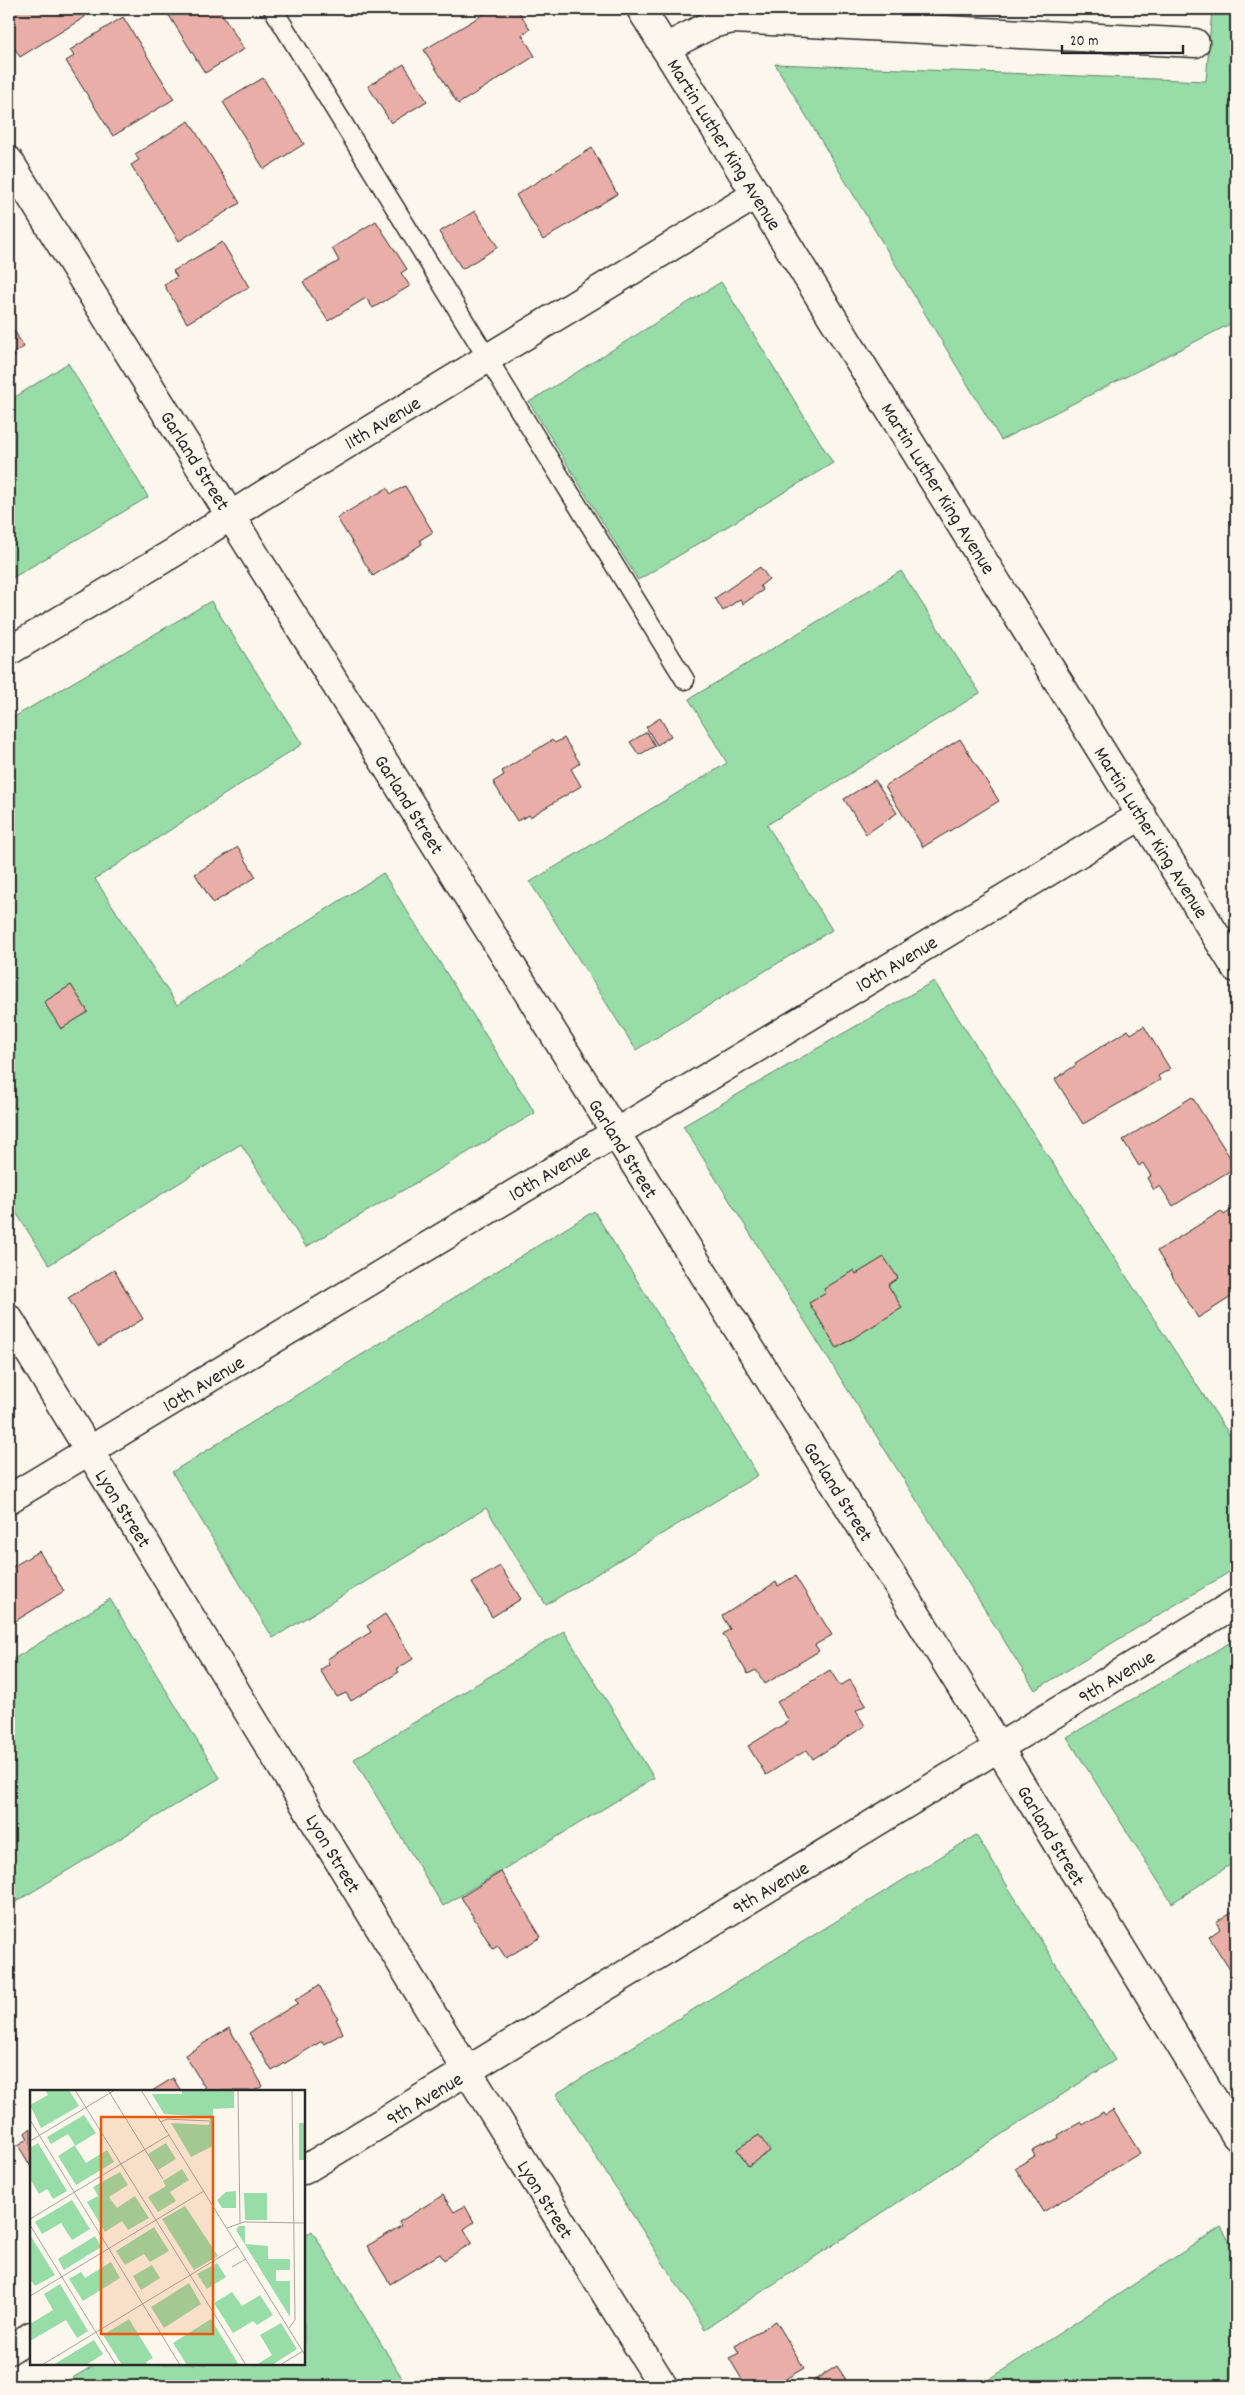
<svg xmlns="http://www.w3.org/2000/svg" width="1245" height="2395" viewBox="0 0 1245 2395" font-family="Dekko,sans-serif">
  <style>
    .green { fill: #98dca8; stroke: #62846a }
    .building { fill: #e9aea7; stroke: #2b2b2b }
    .lines { fill: none; stroke-linecap: round; stroke-linejoin: round }
    .lane-casing { stroke: #2b2b2b; stroke-width: 21 }
    .street-casing { stroke: #2b2b2b; stroke-width: 31 }
    .secondary-casing { stroke: #2b2b2b; stroke-width: 31 }
    .lane { stroke: #fbf7ec; stroke-width: 18 }
    .street { stroke: #fbf7ec; stroke-width: 28 }
    .secondary { stroke: #fbf7ec; stroke-width: 28 }
    .labels { text-anchor: middle; stroke-width: 4; stroke-linejoin: round; paint-order: stroke }
    .street-label { font-size: 20px; fill: #2b2b2b; stroke: #fbf7ec }
    .inset-road { fill: none; stroke: #a8a59f; stroke-width: 1 }
    .view { fill: #e8590c; fill-opacity: 0.15; stroke: #e8590c; stroke-width: 2.5 }
    .inset-edge { fill: none; stroke: #2b2b2b; stroke-width: 2.5 }
  </style>
  <rect width="100%" height="100%" fill="#fbf7ec"/>
  <filter id="ink" filterUnits="userSpaceOnUse"><feTurbulence type="fractalNoise" baseFrequency=".02" numOctaves="2"/><feDisplacementMap in="SourceGraphic" scale="10" xChannelSelector="R" yChannelSelector="G"/><feConvolveMatrix kernelMatrix="1 2 1 2 8 2 1 2 1" color-interpolation-filters="sRGB"/></filter>
  <g filter="url(#ink)">
    <path class="green" d="M1212 9H1236V321L1001 440 775 64 1206 81Z
      M721 282 833 463 638 580 529 402Z
      M68 363 148 497 9 580V401Z
      M901 571 980 693 767 825 832 930 636 1050 530 882 727 763 689 699Z
      M211 601 302 744 95 879 177 1005 383 873 535 1113 306 1247 241 1144 49 1265 9 1201V720Z
      M934 981 1236 1445V1568L1035 1690 683 1126Z
      M594 1211 758 1475 546 1605 486 1508 273 1638 172 1472Z
      M110 1599 220 1778 9 1906V1662Z
      M564 1631 654 1778 443 1906 354 1759Z
      M1236 1639V1861L1172 1903 1067 1737Z
      M976 1835 1115 2060 705 2329 556 2094Z
      M1221 2227 1236 2252V2386H979Z
      M312 2231 407 2386H59L96 2364H304V2237Z"/>
    <path class="building" d="M9 9H81L85 17 20 57 9 39Z
      M165 9H219L244 49 205 73Z
      M492 9H517L530 29 522 35 535 56 458 104 424 50Z
      M123 17 174 99 113 136 66 61 74 56 70 50Z
      M404 64 427 101 391 123 368 86Z
      M263 78 304 144 264 169 223 102Z
      M189 121 240 203 179 241 131 165 139 160 135 154Z
      M592 148 617 194 543 240 516 195Z
      M475 211 498 247 462 269 439 232Z
      M376 221 407 269 401 273 410 286 373 308 366 298 328 321 303 282 339 261 332 248Z
      M222 242 249 287 187 323 164 285 177 277 173 271Z
      M9 322 24 347 13 353 15 356 9 360Z
      M405 486 433 532 420 540 422 544 373 576 337 518 387 488 391 494Z
      M760 567 769 579 760 586 763 590 743 604 740 599 723 611 715 598Z
      M660 718 671 736 657 745 646 727Z
      M647 732 655 746 639 755 630 742Z
      M564 738 580 763 571 769 581 786 530 817 529 815 517 821 493 782 504 775 502 771 552 740 555 743Z
      M960 739 999 801 923 847 885 786Z
      M875 780 897 813 866 834 844 799Z
      M238 847 256 877 213 903 195 874Z
      M71 985 88 1012 61 1029 44 1002Z
      M1144 1026 1170 1069 1158 1076 1160 1080 1083 1124 1055 1079 1076 1065 1075 1063 1128 1030 1131 1034Z
      M1192 1097 1236 1167 1173 1206 1160 1186 1154 1190 1147 1178 1151 1176 1143 1163 1139 1166 1123 1140Z
      M1236 1207V1294L1198 1318 1157 1251 1221 1211 1224 1215Z
      M884 1257 898 1278 888 1285 902 1308 837 1348 809 1303 826 1293 824 1289 854 1270 856 1274Z
      M114 1270 143 1319 98 1346 68 1298Z
      M39 1551 64 1591 9 1625V1569Z
      M500 1566 521 1599 492 1617 472 1583Z
      M795 1576 832 1635 815 1645 819 1651 765 1684 756 1670 748 1674 723 1634 730 1629 722 1616 776 1582 778 1586Z
      M385 1614 413 1659 397 1669 399 1672 351 1701 346 1693 337 1697 320 1670 329 1664 327 1659 371 1632 367 1626Z
      M830 1670 840 1686 850 1680 866 1705 856 1711 865 1726 813 1759 807 1750 766 1775 748 1746 789 1721 777 1702Z
      M501 1872 541 1937 506 1958 498 1946 493 1949 461 1897Z
      M1236 1909V1970L1232 1973 1209 1937 1220 1929 1216 1922Z
      M319 1985 338 2018 336 2019 343 2033 324 2044 322 2041 272 2071 249 2033 298 2003 295 2000Z
      M9 2027 16 2039 9 2044Z
      M229 2028 263 2086 254 2091H207L185 2055Z
      M173 2078 181 2091H152Z
      M1113 2110 1140 2153 1043 2212 1015 2168 1035 2156 1032 2151 1059 2138 1058 2135 1081 2122 1083 2125 1103 2112 1105 2115Z
      M31 2128V2167L18 2145 28 2139 25 2133Z
      M759 2135 770 2151 748 2166 737 2149Z
      M443 2195 454 2212 465 2206 474 2222 464 2229 472 2243 444 2260 440 2254 390 2284 367 2246 401 2226 399 2222Z
      M776 2321 804 2368 774 2386H746L729 2358 739 2353 735 2346Z
      M837 2366 850 2386H816L813 2381Z"/>
    <g class="lines">
      <g class="lane-casing">
        <path id="lane" d="M273 9 685 680"/>
      </g>
      <g class="street-casing">
        <path id="street" d="M665 48 712 24 733 19 1195 43
          M9 651 173 553 260 497 757 194
          M9 1319 434 2017 663 2386
          M9 1499 1142 815
          M304 2170 1236 1603
          M9 2350 31 2336"/>
      </g>
      <g class="secondary-casing">
        <path id="secondary" d="M641 9 1236 968
          M9 161 964 1691 1236 2136"/>
      </g>
      <use href="#lane" class="lane"/>
      <use href="#street" class="street"/>
      <use href="#secondary" class="secondary"/>
    </g>
  </g>
  <g class="labels">
    <g class="street-label">
      <text transform="translate(725 144) rotate(58)" y="7">Martin Luther King Avenue</text>
      <text transform="translate(382 422) rotate(-31)" y="7">11th Avenue</text>
      <text transform="translate(196 460) rotate(58)" y="7">Garland Street</text>
      <text transform="translate(939 488) rotate(58)" y="7">Martin Luther King Avenue</text>
      <text transform="translate(410 804) rotate(58)" y="7">Garland Street</text>
      <text transform="translate(1152 832) rotate(58)" y="7">Martin Luther King Avenue</text>
      <text transform="translate(896 963) rotate(-31)" y="7">10th Avenue</text>
      <text transform="translate(624 1148) rotate(58)" y="7">Garland Street</text>
      <text transform="translate(549 1172) rotate(-31)" y="7">10th Avenue</text>
      <text transform="translate(203 1383) rotate(-31)" y="7">10th Avenue</text>
      <text transform="translate(839 1491) rotate(58)" y="7">Garland Street</text>
      <text transform="translate(124 1508) rotate(58)" y="7">Lyon Street</text>
      <text transform="translate(1116 1676) rotate(-31)" y="7">9th Avenue</text>
      <text transform="translate(1052 1835) rotate(59)" y="7">Garland Street</text>
      <text transform="translate(334 1853) rotate(59)" y="7">Lyon Street</text>
      <text transform="translate(770 1887) rotate(-31)" y="7">9th Avenue</text>
      <text transform="translate(424 2098) rotate(-31)" y="7">9th Avenue</text>
      <text transform="translate(546 2199) rotate(58)" y="7">Lyon Street</text>
    </g>
  </g>
  <g transform="translate(30 2090)">
    <rect width="275" height="275" fill="#fbf7ec"/>
    <path d="M15 0H39L49 16 11 38 0 15 18 5ZM152 0H204V18L183 19V56L161 67 141 33 179 35 180 27 134 24 122 4H152ZM54 25 66 43 45 56 56 73 77 60 84 72 46 95 28 66 45 55 38 44 21 54 17 47ZM269 33H275V70H269ZM8 53 37 101 23 109 17 99 9 104 0 89V58ZM136 53 146 69 128 80 118 64ZM152 79 159 90 140 102 146 111 128 122 118 107 136 96 133 91ZM90 82 98 95 79 107 87 118 105 106 119 128 98 140 92 131 75 142 57 112 68 106 63 97ZM206 101V118H192L187 110 196 102ZM237 103V130H215L214 103ZM42 110 60 139 42 150 31 133 12 144 5 132ZM155 116 188 166 164 180 132 129ZM209 136H215V154L238 156V169H260V180H246V191H260V227L206 140ZM124 137 139 161 120 172 114 164 95 175 86 161ZM0 145 25 185 5 196 0 189ZM65 146 71 157 34 180 28 169ZM81 172 90 188 53 211 39 189 51 182 55 188ZM187 173 196 187 177 199 167 184ZM122 175 130 188 111 200 103 186ZM159 193 171 214 134 238 121 217ZM30 194 58 241 47 248 36 230 0 251V234L23 220 14 204ZM202 202 212 216 230 205 243 225 227 235 223 231 203 243 184 213ZM99 229 123 268 116 272 118 275H92L73 245ZM181 229 209 275H157L143 253ZM251 233 267 259 242 275H226L242 265 230 245ZM64 250 73 264 56 275H23Z" fill="#98dca8"/>
    <path class="inset-road" d="M45 0 216 275M78 0 133 89M111 0 275 265M208 0 210 133M0 30 150 275M131 32 137 29 179 31M0 51 85 0M0 129 139 45M0 135 86 275M197 138 214 132 275 133M202 177 216 169M0 206 174 101M259 238 265 230 262 0M12 275 208 156M250 275 273 261"/>
    <path class="view" d="M71 27H183V244H71Z"/>
    <rect width="275" height="275" class="inset-edge"/>
  </g>
  <rect width="1245" height="2395" fill="none" stroke="#fbf7ec" stroke-width="30"/>
  <rect x="15" y="15" width="1215" height="2365" fill="none" stroke="#2b2b2b" stroke-width="2" filter="url(#ink)"/>
  <path d="M1062 45v8h121v-8" fill="none" stroke="#2b2b2b" stroke-width="2.5"/>
  <text x="1070" y="45" font-size="15" fill="#2b2b2b" stroke="#fbf7ec" stroke-width="4" paint-order="stroke">20 m</text>
</svg>
